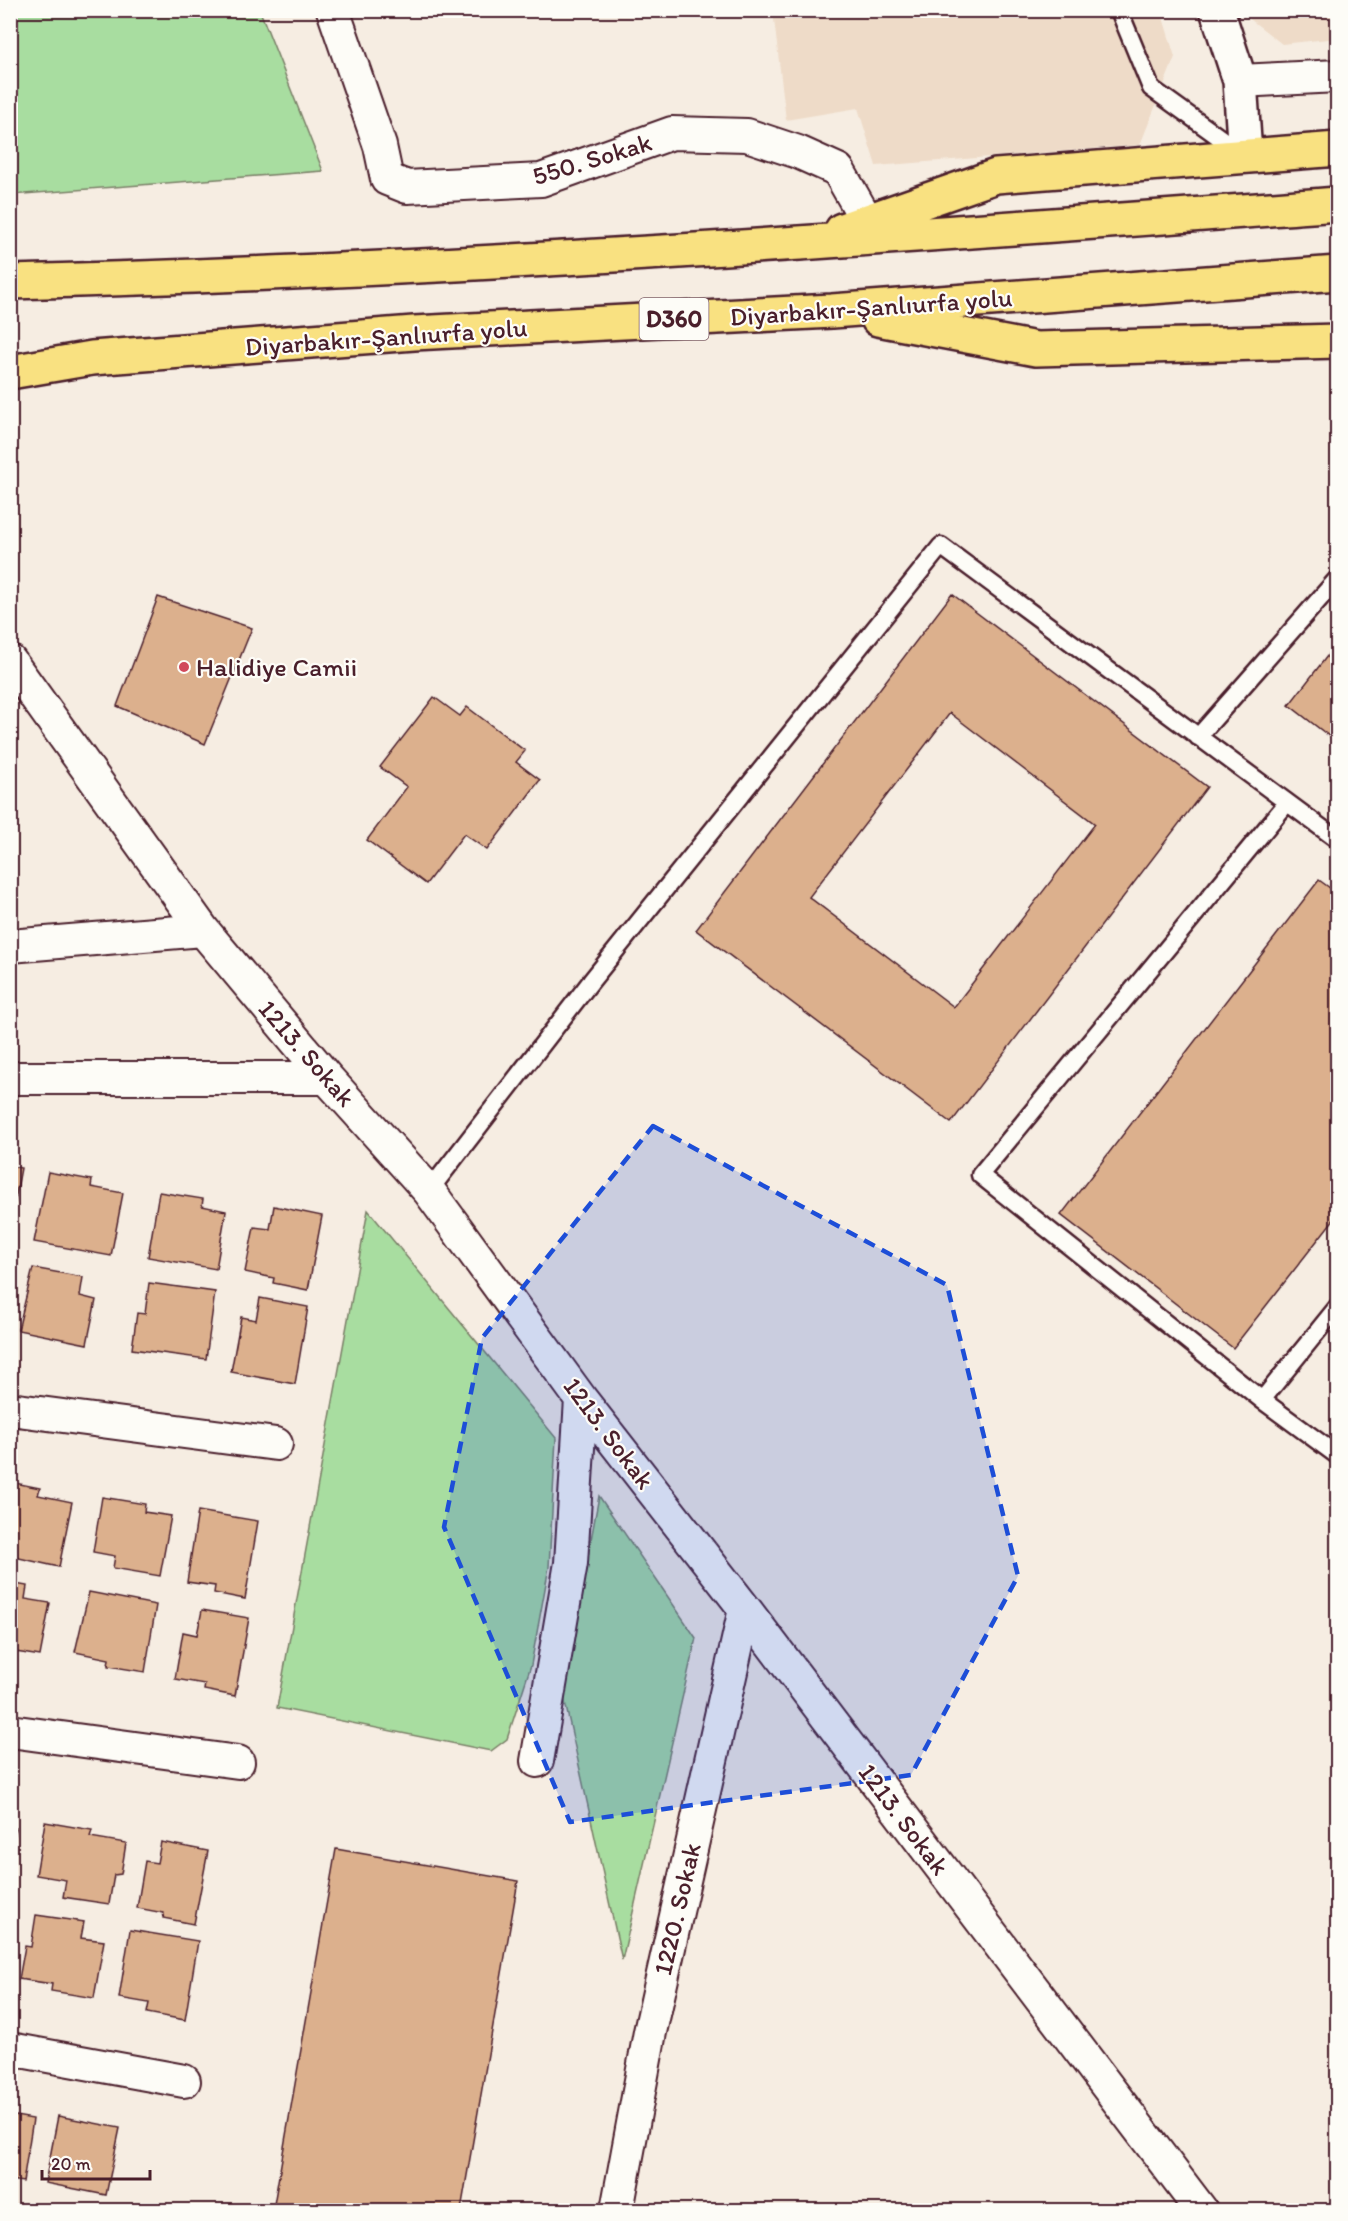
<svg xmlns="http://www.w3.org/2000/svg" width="1348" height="2221" viewBox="0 0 1348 2221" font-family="Itim,sans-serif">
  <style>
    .built { fill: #eedbc8 }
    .green { fill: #a8dda0; stroke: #797e66; stroke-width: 1.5 }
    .building { fill: #dcb08d; stroke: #4a1f2b; stroke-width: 1.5; fill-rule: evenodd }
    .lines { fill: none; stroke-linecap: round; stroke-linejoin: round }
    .lane-casing { stroke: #4a1f2b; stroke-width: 21 }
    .street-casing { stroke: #4a1f2b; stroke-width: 36 }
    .secondary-casing { stroke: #4a1f2b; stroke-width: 38 }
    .highway-casing { stroke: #4a1f2b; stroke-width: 38 }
    .lane { stroke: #fdfcf7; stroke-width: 16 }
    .street { stroke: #fdfcf7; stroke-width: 32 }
    .secondary { stroke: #fdfcf7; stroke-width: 33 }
    .highway { stroke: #f9e181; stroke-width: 33 }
    .marked { fill: #1d4ed8; fill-opacity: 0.2; stroke: #1d4ed8; stroke-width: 4.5; stroke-dasharray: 12 8; stroke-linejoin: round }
    .poi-dot { fill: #d1495b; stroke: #fdfcf7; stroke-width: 2 }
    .labels { text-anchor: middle; stroke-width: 4.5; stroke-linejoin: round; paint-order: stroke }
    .shield { fill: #fdfcf7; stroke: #806168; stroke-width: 1.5 }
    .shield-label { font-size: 24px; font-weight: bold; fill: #4a1f2b }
    .street-label { font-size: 26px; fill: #4a1f2b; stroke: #fdfcf7 }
    .poi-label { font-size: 26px; fill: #4a1f2b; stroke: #fdfcf7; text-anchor: start }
  </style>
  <rect width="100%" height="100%" fill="#f6ede2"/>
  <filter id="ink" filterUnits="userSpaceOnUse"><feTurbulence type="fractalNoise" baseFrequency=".0167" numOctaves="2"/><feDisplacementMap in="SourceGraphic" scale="12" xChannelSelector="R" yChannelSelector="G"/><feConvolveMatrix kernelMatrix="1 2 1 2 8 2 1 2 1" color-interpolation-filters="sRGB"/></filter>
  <g filter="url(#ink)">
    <path class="built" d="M773 11H1161L1175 57 1140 145 876 166 858 108 786 120Z
      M1247 11H1337V38L1282 44 1250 19Z"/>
    <path class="green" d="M11 10 260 11 323 171 11 195Z
      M368 1210 556 1438 549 1567 531 1665 507 1739 491 1751 277 1708Z
      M599 1496 696 1638 622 1960 563 1693Z"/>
    <path class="building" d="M952 594 1207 787 951 1123 696 930ZM950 713 1095 824 954 1007 809 897Z
      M158 597 252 628 205 744 117 706Z
      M1338 642V743L1289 705Z
      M434 697 460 716 467 707 525 751 516 762 540 780 487 850 464 834 426 884 367 840 407 787 380 767Z
      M1319 880 1338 894V1214L1233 1348 1061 1215Z
      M10 1166 21 1168 10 1227Z
      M48 1172 92 1180 91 1187 123 1193 111 1256 34 1242Z
      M159 1192 203 1199 202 1206 226 1211 216 1269 148 1257Z
      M274 1206 322 1216 308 1290 273 1283 274 1278 245 1272 254 1227 270 1229Z
      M33 1268 83 1277 80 1296 96 1300 87 1344 18 1330Z
      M149 1283 215 1292 206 1359 132 1349 137 1313 145 1314Z
      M260 1298 308 1307 295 1384 231 1372 241 1317 256 1320Z
      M10 1482 40 1488 38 1495 72 1502 59 1567 10 1556Z
      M102 1497 145 1504 144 1512 171 1516 160 1576 113 1568 115 1556 93 1552Z
      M198 1511 258 1521 245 1599 214 1593 215 1586 187 1582Z
      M10 1583 27 1586 25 1599 50 1603 40 1656 10 1651Z
      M89 1592 156 1605 145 1672 108 1666 109 1659 75 1652Z
      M202 1610 249 1618 235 1696 204 1690 205 1684 175 1679 183 1632 197 1635Z
      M45 1822 92 1830 90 1837 126 1843 121 1874 114 1875 109 1904 63 1897 66 1880 36 1875Z
      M10 1827 16 1828 10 1857Z
      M161 1842 208 1851 194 1924 163 1918 164 1913 137 1908 145 1861 157 1863Z
      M336 1849 518 1881 461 2210H273Z
      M36 1915 84 1922 81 1938 104 1941 94 1998 51 1991 52 1984 19 1979 25 1946 31 1947Z
      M130 1930 198 1941 185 2020 147 2013 149 2003 119 1998Z
      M10 2115 33 2119 23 2182 10 2180Z
      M58 2116 120 2128 106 2195 45 2183Z"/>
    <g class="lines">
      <g class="lane-casing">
        <path id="lane" d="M1119 10 1151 88 1244 155
          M1198 737 1338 578
          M1287 803 980 1175 1262 1400 1338 1456
          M429 1191 592 980 941 546 1338 840
          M1262 1400 1338 1306"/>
      </g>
      <g class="street-casing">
        <path id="street" d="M333 10 380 146 387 179 407 187 541 180 672 133 747 135 798 152 838 170 867 221
          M1240 81 1338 76
          M10 661 203 930 327 1078 429 1191 581 1399 745 1609 1201 2210
          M10 946 203 930
          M10 1078H327
          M10 1409 276 1444
          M10 1731 238 1762
          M537 1761 571 1563 581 1399
          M10 2049 184 2081
          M617 2210 650 2032 745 1609"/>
      </g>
      <g class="secondary-casing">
        <path id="secondary" d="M1217 10 1240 81 1245 155"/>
      </g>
      <g class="highway-casing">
        <path id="highway" d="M842 230 996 176 1338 149
          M10 282C454 271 896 237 1338 204
          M878 319 1036 349 1338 341
          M10 372 92 358 414 333 832 311 1338 273"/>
      </g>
      <use href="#lane" class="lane"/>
      <use href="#street" class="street"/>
      <use href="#secondary" class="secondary"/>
      <use href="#highway" class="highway"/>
    </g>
  </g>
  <path class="marked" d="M653 1126 947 1285 1018 1576 911 1775 570 1822 444 1527 482 1338Z"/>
  <circle class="poi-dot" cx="184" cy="667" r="6"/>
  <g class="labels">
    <rect class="shield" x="639.5" y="298" width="69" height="42" rx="4.5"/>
    <g class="shield-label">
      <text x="674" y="327">D360</text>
    </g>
    <g class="street-label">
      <text transform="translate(592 159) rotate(-17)" y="9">550. Sokak</text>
      <text transform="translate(871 307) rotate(-4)" y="9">Diyarbakır-Şanlıurfa yolu</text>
      <text transform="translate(386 337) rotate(-4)" y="9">Diyarbakır-Şanlıurfa yolu</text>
      <text transform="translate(307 1053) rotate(49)" y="9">1213. Sokak</text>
      <text transform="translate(609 1433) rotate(53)" y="9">1213. Sokak</text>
      <text transform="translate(904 1819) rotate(53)" y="9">1213. Sokak</text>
      <text transform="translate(677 1909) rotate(-77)" y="9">1220. Sokak</text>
    </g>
    <g class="poi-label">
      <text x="196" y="676">Halidiye Camii</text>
    </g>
  </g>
  <rect width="1348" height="2221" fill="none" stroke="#fdfcf7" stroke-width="36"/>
  <rect x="18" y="18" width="1312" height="2185" fill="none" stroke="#4a1f2b" stroke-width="2" filter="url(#ink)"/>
  <path d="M42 2170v9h108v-9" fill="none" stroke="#4a1f2b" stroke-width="3"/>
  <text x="51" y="2170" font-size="18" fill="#4a1f2b" stroke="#fdfcf7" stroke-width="4.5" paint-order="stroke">20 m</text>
</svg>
